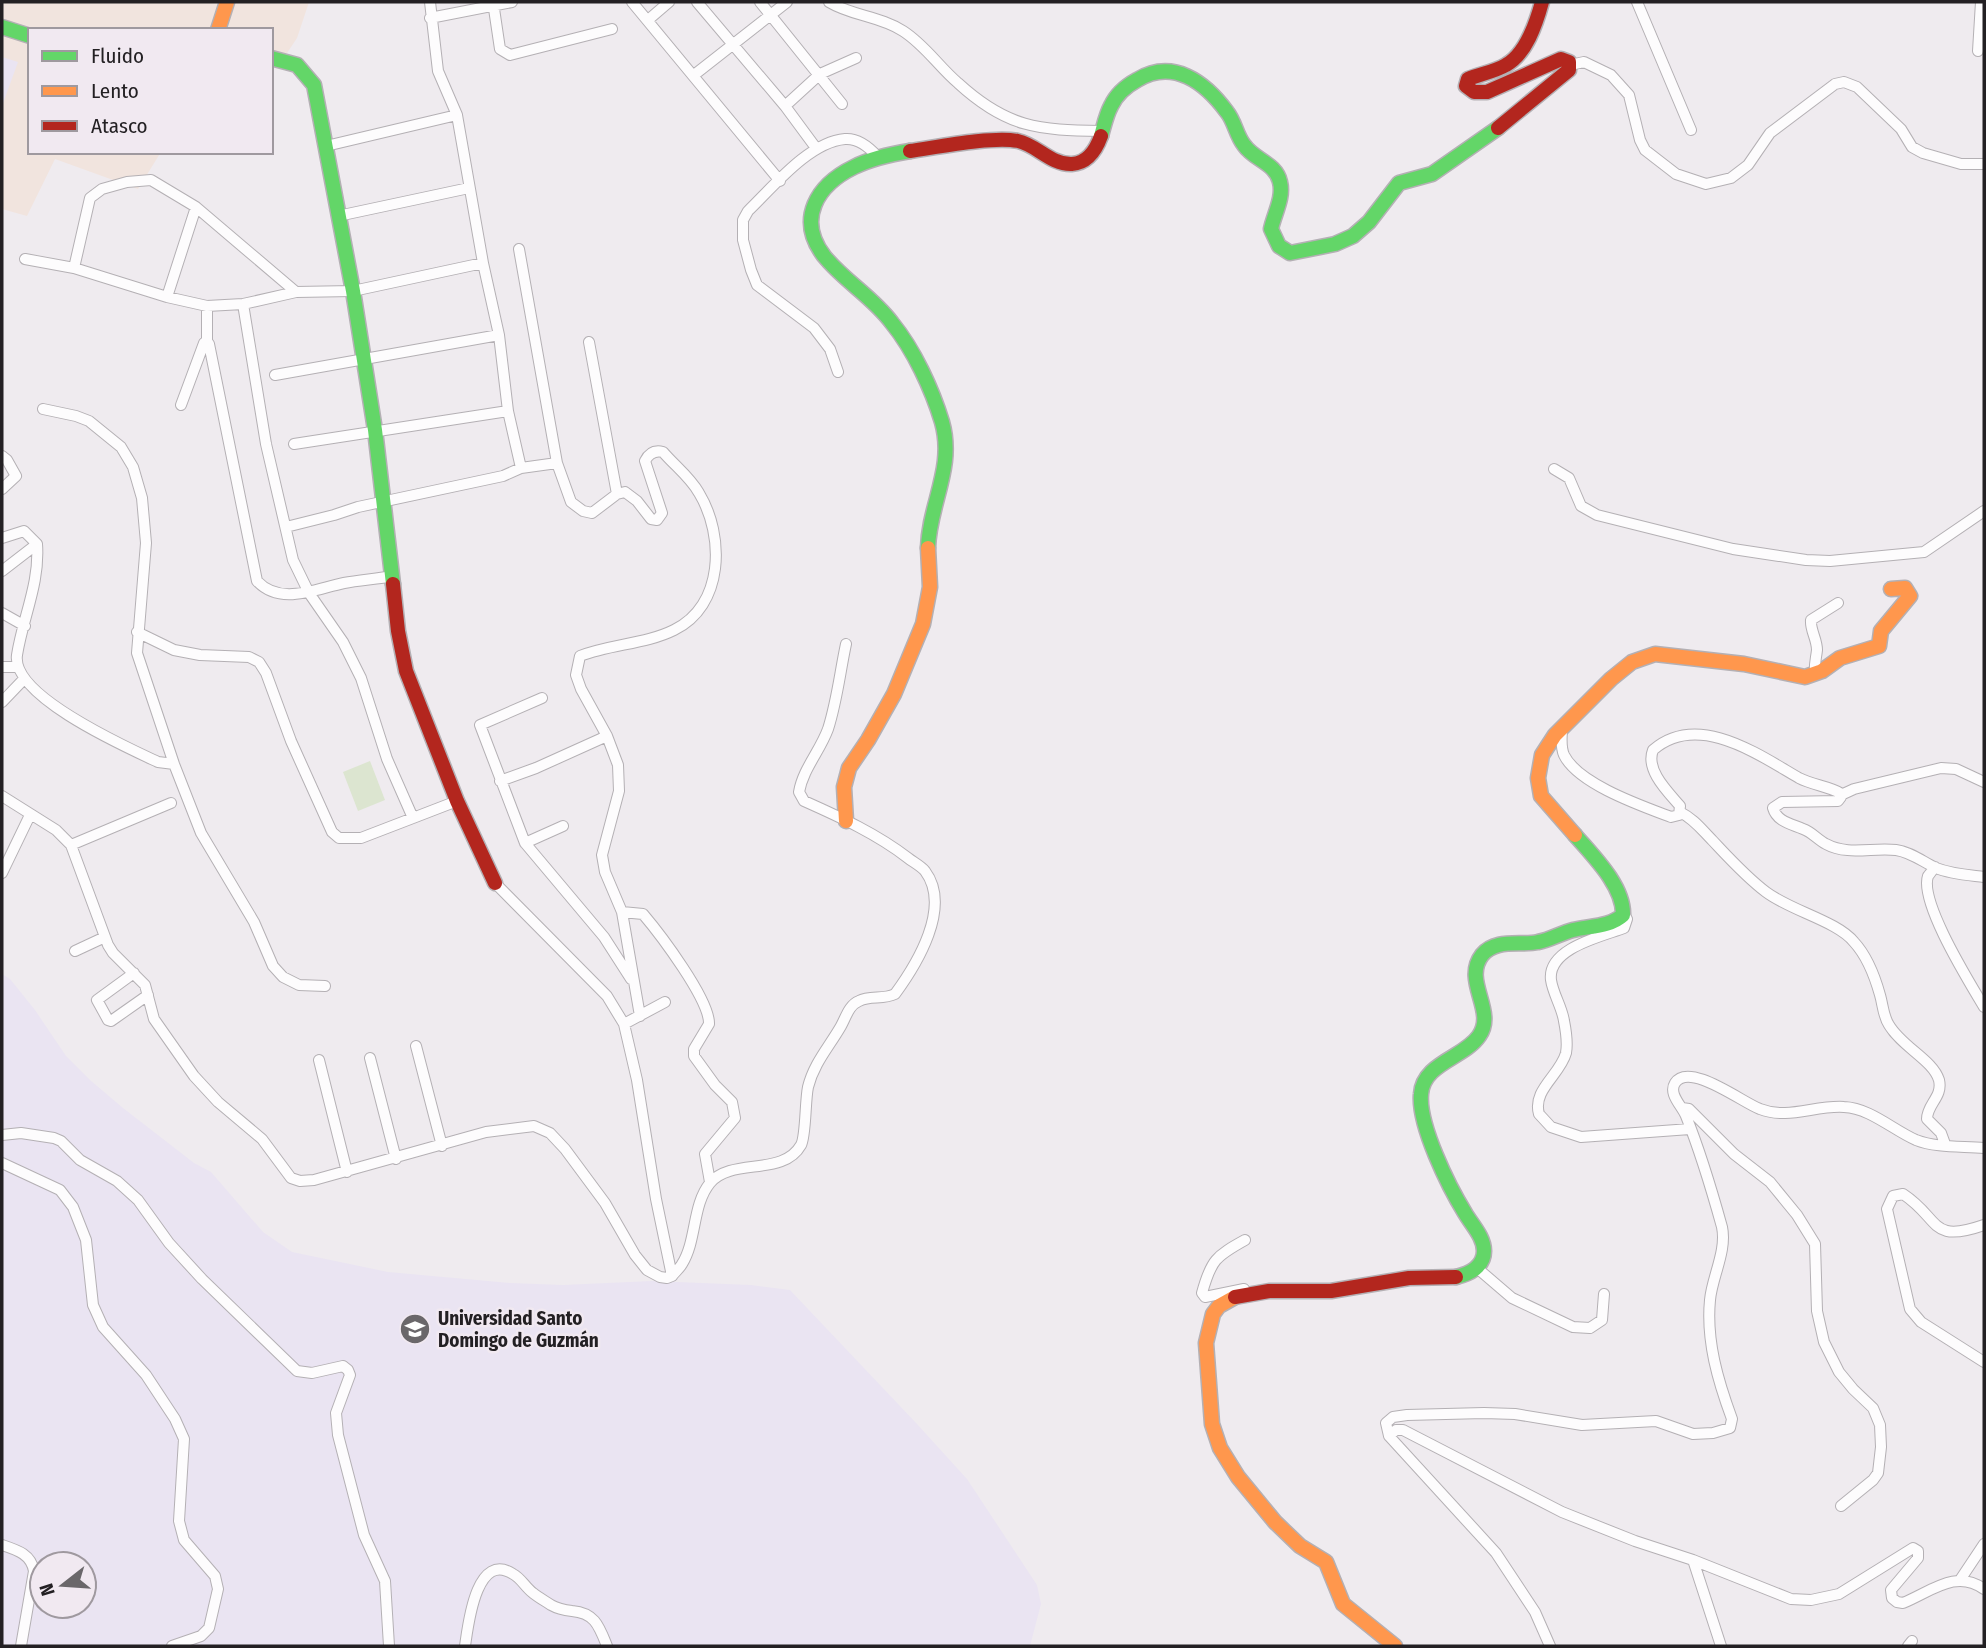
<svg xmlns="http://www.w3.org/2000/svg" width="1986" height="1648" viewBox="0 0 1986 1648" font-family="'Fira Sans Condensed',sans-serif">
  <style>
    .industrial { fill: #f1e4de }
    .education { fill: #eae4f2; fill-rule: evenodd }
    .garden { fill: #dce5d0 }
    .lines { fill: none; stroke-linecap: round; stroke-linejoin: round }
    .street-casing { stroke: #b4b0b4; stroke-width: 12 }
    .fast-casing { stroke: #b4b0b4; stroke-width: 17 }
    .slow-casing { stroke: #b4b0b4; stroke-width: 17 }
    .jam-casing { stroke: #b4b0b4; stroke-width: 17 }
    .street { stroke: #fdfcfd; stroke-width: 10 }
    .fast { stroke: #63d668; stroke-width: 14 }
    .slow { stroke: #ff974d; stroke-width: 14 }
    .jam { stroke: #b3261e; stroke-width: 14 }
    .labels { text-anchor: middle; stroke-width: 5; stroke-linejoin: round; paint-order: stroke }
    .poi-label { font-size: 19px; font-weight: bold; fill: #232023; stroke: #f1e9f1; text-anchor: start }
  </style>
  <rect width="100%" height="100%" fill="#efebef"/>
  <path class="industrial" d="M2 2H309L297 38 287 53 271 54V30H30V152H161L138 189 55 159 27 216 2 209Z"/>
  <path class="education" d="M2 57 18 62 2 106Z
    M2 974 10 979 35 1010 66 1056 90 1080 123 1108 194 1163 211 1172 263 1232 292 1252 388 1272 510 1283 563 1285 652 1281 751 1285 790 1290 917 1424 967 1479 1037 1585 1041 1604 1030 1646H2ZM42 1564H84V1606H42Z"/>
  <path class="garden" d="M370 761 385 800 358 811 343 772Z"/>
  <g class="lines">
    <g class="street-casing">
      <path id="street" d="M430 2 438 71 457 115 483 263 499 335 508 411 521 468 557 463
        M493 2 500 49 510 55 612 29
        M632 2 780 181
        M697 2 785 106 816 148
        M760 2 842 104
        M829 2C852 16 880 16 903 31 925 45 939 67 958 83 1007 128 1038 130 1102 131
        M1637 2 1691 130
        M430 18 512 2
        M648 20 669 2
        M1978 51 1981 2
        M1570 65 1584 62 1611 75 1629 95 1640 140 1645 150 1676 174 1706 184 1731 178 1748 165 1770 133 1835 84 1844 82 1857 87 1901 129 1912 147 1923 153 1961 164H1984
        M694 75 787 2
        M785 106 820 74 856 58
        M326 146 457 115
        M338 216 469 188
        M519 249 557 463 571 502 583 511 592 513 617 494 625 492 637 501 651 519 657 520 662 513 645 461C649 453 655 450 663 452 675 466 690 477 699 493 725 536 724 606 674 630 646 644 611 644 580 656L576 675 581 689 607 736 618 765 619 791 602 855 605 872 622 912 640 1016
        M25 259 74 268 167 297 207 306 243 304 296 292 353 291 483 263
        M74 268 90 198 102 189 127 182 151 180 196 207 296 292
        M167 297 196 207
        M243 304 266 444 293 560 309 593 343 642 361 678 387 759 413 818 457 801
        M207 306V341
        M589 342 617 494
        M838 372 830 349 814 328 757 285 751 270 743 240V220L748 211C773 187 809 142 845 139 858 138 870 148 878 157
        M275 375 499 335
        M181 405 204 343 207 341 209 344 257 581C280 606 315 589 344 583 360 580 377 579 393 576
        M43 409 76 416 89 421 121 447 133 467 142 498 146 543 137 653 174 764 201 833 254 922 273 966 283 977 299 985 325 986
        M294 444 508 411
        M2 456 7 460 16 476 2 489
        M1554 469 1569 478 1581 506 1597 515 1733 549 1806 560 1830 561 1924 552 1984 511
        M286 527 334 515 358 507 503 476 521 468
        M2 538 24 531 37 544C40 583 23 617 17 655 11 696 126 747 158 762L174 764
        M2 571 37 544
        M2 613 25 626
        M137 632 174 650 200 655 249 657 259 662 266 673 291 741 332 832 339 838H361L413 818
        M2 667H17
        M1815 674C1814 665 1816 659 1817 650 1817 639 1810 630 1811 620L1838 603
        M542 698 480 725 525 843 604 937 631 979
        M2 702 24 679
        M1562 728C1562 737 1560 746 1564 755 1578 784 1642 806 1671 817L1679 815 1680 806C1668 792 1645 770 1653 750 1698 711 1759 755 1799 778 1812 785 1828 786 1840 793L1841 797 1838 801 1782 802 1773 808C1777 822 1792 824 1803 829 1812 832 1818 840 1826 844 1848 856 1873 847 1896 850 1911 852 1923 862 1936 868 1951 874 1968 875 1984 877
        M500 781 536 768 607 736
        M1841 795 1854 789 1941 768 1956 769 1984 782
        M2 796 56 830 71 845 108 945 113 953 145 985 154 1019 194 1076 218 1102 262 1139 291 1178 300 1181 314 1180 486 1132 534 1126 550 1133 565 1149 605 1203 635 1255 647 1270 660 1277 667 1278 672 1276 656 1199 637 1080 624 1024 607 996 495 883
        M1680 812C1694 819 1702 830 1712 840 1729 858 1746 877 1766 892 1791 911 1837 921 1854 942 1867 956 1875 977 1880 995 1883 1005 1883 1016 1889 1025 1902 1047 1933 1060 1939 1080 1943 1097 1927 1104 1927 1119L1941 1133 1945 1144
        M525 843 563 826
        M71 845 171 803
        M1935 867C1934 868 1929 875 1928 876 1919 902 1970 983 1984 1007
        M2 873 30 815
        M622 912 643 914C660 934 710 1000 709 1024L694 1049V1056L715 1085 732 1102 735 1118 705 1154 710 1182
        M1624 914 1627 919 1624 928C1603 936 1547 948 1551 980 1553 994 1562 1007 1564 1021 1566 1031 1568 1042 1566 1053 1560 1075 1532 1090 1539 1114L1551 1127 1581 1137 1690 1129
        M75 951 105 937
        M134 973 97 1000 108 1020 111 1021 148 995
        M624 1024 665 1002
        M416 1046 442 1146
        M370 1058 396 1159
        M319 1060 347 1172
        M1682 1108 1689 1109 1734 1154 1770 1182 1797 1215 1815 1244 1817 1311 1824 1342 1839 1372 1853 1389 1873 1408 1880 1425 1881 1447 1878 1473 1873 1480 1841 1506
        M2 1135 21 1133 54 1138 61 1141 80 1160 117 1181 138 1200 169 1243 202 1279 297 1371 312 1373 343 1366 348 1370 350 1375 336 1413 338 1435 364 1535 385 1581 389 1646
        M2 1163 60 1190 73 1207 86 1240 93 1305 103 1327 146 1375 175 1419 184 1439 179 1521 184 1540 215 1576 218 1589 209 1628 201 1636 172 1646
        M1984 1225C1929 1244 1941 1219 1903 1194L1893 1196 1887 1209 1910 1309 1921 1322 1984 1362
        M1477 1268 1512 1298 1573 1327 1590 1328 1602 1320 1604 1294
        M672 1276C675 1272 680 1268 682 1264 697 1240 692 1205 710 1183 732 1157 783 1177 801 1145 806 1136 805 1101 808 1087 814 1063 829 1047 841 1026 846 1017 849 1005 859 1001 870 995 883 1000 895 994 917 964 952 907 925 871 921 866 913 862 908 858 877 834 840 817 804 801L799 792C803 769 820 751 828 729 837 701 840 672 846 644
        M1244 1289 1205 1297 1202 1293C1211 1260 1216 1256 1245 1240
        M1389 1436 1396 1430H1403L1562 1512 1635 1541 1693 1560 1791 1599 1811 1600 1839 1594 1913 1548 1918 1551V1558L1891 1590 1892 1598 1897 1602 1903 1603C1932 1591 1956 1569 1984 1589
        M2 1545C17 1550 31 1554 34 1571L21 1646
        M1693 1560 1721 1646
        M1960 1580 1984 1544
        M465 1646C468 1626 476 1550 513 1574 521 1578 525 1587 533 1593 538 1597 545 1601 551 1605 558 1609 563 1610 572 1611 595 1613 599 1626 607 1646
        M1550 1646 1535 1612 1496 1553 1389 1436 1386 1423 1393 1417 1407 1415 1484 1413 1515 1414 1582 1425 1656 1421 1693 1434 1713 1433 1730 1428 1732 1419C1718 1381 1706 1341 1710 1300 1712 1277 1727 1251 1722 1227 1712 1191 1700 1151 1686 1116 1682 1106 1668 1094 1675 1083 1689 1061 1743 1103 1760 1109 1788 1120 1815 1105 1844 1107 1870 1108 1893 1130 1916 1140 1936 1148 1963 1146 1984 1148
        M1908 1646 1912 1641"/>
    </g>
    <g class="fast-casing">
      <path id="fast" d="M2 27 30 36
        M271 58 297 65 314 85 353 291 375 430 393 584
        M1101 136C1104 126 1106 115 1111 106 1116 95 1126 86 1137 80 1173 58 1205 82 1227 112 1235 122 1236 135 1244 145 1254 160 1276 163 1280 182 1284 198 1274 214 1271 229L1279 246 1290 253 1335 244 1353 236 1369 222 1399 183 1432 174 1498 128
        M910 151C891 154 872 158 854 167 817 185 796 219 824 256 844 281 873 297 892 323 914 350 932 389 942 422 955 468 929 504 928 548
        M1456 1277C1469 1274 1484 1267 1484 1251 1484 1237 1472 1225 1465 1213 1449 1187 1418 1125 1421 1094 1423 1063 1464 1058 1479 1036 1497 1011 1462 981 1482 955 1496 938 1520 946 1538 942 1550 940 1561 933 1573 930 1589 926 1610 927 1623 915 1624 886 1593 856 1575 835"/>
    </g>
    <g class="slow-casing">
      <path id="slow" d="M218 30 227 2
        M846 821 844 787 849 768 868 740 894 694 923 624 930 587 928 548
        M1575 835 1541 796 1538 778 1542 755 1555 735 1611 679 1632 662 1655 654 1744 664 1805 677 1822 671 1840 658 1879 646 1881 631 1910 596 1905 588 1891 589
        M1235 1297 1219 1306 1213 1314 1206 1343 1212 1424 1220 1448 1238 1477 1275 1522 1300 1546 1326 1562 1343 1604 1395 1646"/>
    </g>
    <g class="jam-casing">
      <path id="jam" d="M1498 128 1569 70V62L1561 59 1487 92H1474L1466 86 1468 79C1480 74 1494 72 1506 65 1526 54 1536 24 1542 2
        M910 151C938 147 993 136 1018 141 1037 145 1051 165 1072 164 1088 163 1096 150 1101 136
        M393 584 398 631 406 671 457 801 495 883
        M1235 1297 1269 1291H1331L1409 1278 1456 1277"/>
    </g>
    <use href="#street" class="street"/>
    <use href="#fast" class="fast"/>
    <use href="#slow" class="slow"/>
    <use href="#jam" class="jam"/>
  </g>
  <defs>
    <g id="university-disc" transform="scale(1.575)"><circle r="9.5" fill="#6a676a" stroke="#f1e9f1"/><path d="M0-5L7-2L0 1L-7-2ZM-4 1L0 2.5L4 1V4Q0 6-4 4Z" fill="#fff"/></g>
  </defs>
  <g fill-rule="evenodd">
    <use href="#university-disc" x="415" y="1329"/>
  </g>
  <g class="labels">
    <g class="poi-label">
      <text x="438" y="1325">Universidad Santo<tspan x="438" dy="22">Domingo de Guzmán</tspan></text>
    </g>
  </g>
  <rect width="1986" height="1648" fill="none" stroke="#232023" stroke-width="7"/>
  <rect x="28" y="28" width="245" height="126" fill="#f1e9f1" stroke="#9f999f" stroke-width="2"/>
  <rect x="42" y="51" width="35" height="10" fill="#63d668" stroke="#9f999f" stroke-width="2"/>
  <text x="91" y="63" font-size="21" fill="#232023">Fluido</text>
  <rect x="42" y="86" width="35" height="10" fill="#ff974d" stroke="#9f999f" stroke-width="2"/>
  <text x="91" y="98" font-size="21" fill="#232023">Lento</text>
  <rect x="42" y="121" width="35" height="10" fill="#b3261e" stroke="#9f999f" stroke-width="2"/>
  <text x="91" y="133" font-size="21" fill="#232023">Atasco</text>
  <g transform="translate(63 1585) rotate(253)"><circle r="33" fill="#f1e9f1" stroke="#9f999f" stroke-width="2"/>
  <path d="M0-5L12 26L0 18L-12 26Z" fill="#6a676a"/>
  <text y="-10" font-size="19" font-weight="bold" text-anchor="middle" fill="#232023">N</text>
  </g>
</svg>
